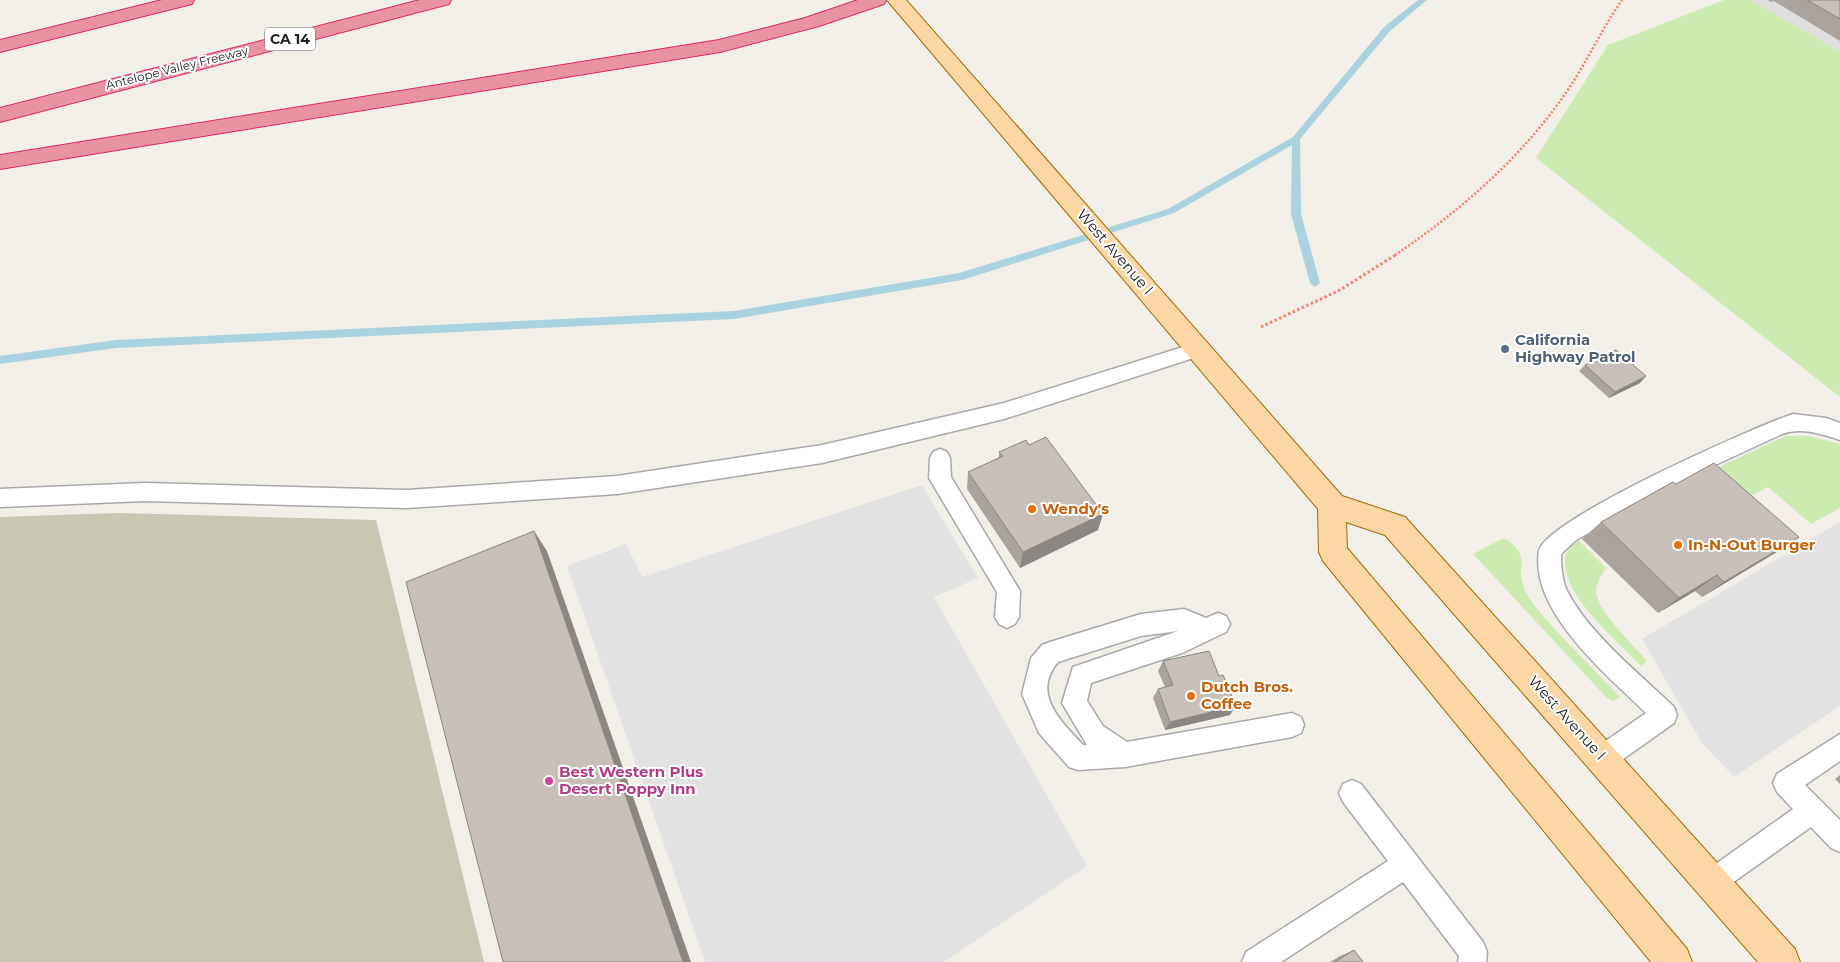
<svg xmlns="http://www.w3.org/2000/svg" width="1840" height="962" viewBox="0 0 1840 962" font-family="Montserrat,sans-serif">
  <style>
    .residential { fill: #e0dfdf }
    .construction { fill: #c7c7b4 }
    .grass { fill: #cdebb0 }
    .parking { fill: #e2e2e2 }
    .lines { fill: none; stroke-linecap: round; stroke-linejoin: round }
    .stream { fill: #aad3df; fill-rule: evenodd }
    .service-casing { stroke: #a9a9a9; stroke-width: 3 }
    .primary-casing { stroke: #a06b00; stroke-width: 2 }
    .motorway-casing { stroke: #dc2a67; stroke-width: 2 }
    .path-far1 { stroke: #fa8072; stroke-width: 2.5; stroke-dasharray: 2 2; stroke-linecap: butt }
    .path { stroke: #fa8072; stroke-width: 3; stroke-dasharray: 2.5 2.5; stroke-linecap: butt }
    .service { fill: #fff; fill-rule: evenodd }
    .primary { fill: #fcd6a4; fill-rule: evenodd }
    .motorway { fill: #e892a2; fill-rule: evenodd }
    .wall { fill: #aba49e }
    .shaded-wall { fill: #8b8681 }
    .building { fill: #c7bfb8; stroke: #8b8681 }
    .service-dot { fill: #5c6f8a; stroke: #fff; stroke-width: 2 }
    .food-dot { fill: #e8710a; stroke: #fff; stroke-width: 2 }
    .hotel-dot { fill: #d1479c; stroke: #fff; stroke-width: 2 }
    .labels { text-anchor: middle; stroke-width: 4; stroke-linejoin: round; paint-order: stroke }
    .far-street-label { font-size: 12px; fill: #222; stroke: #fff }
    .shield { fill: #fff; stroke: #646464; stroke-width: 1 }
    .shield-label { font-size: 14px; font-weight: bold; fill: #222 }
    .street-label { font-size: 15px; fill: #222; stroke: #fff }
    .service-label { font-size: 15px; font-weight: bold; fill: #4e5e75; stroke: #fff; text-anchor: start }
    .food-label { font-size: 15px; font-weight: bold; fill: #c56008; stroke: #fff; text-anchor: start }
    .hotel-label { font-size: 15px; font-weight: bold; fill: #b23c85; stroke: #fff; text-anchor: start }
  </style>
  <rect width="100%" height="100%" fill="#f2efe9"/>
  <path class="residential" d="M1751 0H1840V52Z"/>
  <path class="construction" d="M119 513 376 520 484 962H0V517Z"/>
  <path class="grass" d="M1724 0H1751L1840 52V397L1536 158 1608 45Z
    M1785 436H1809L1840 444V508L1811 524 1768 487 1731 506 1698 477Z
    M1502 539H1506C1533 559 1514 564 1525 590 1531 603 1543 616 1553 627 1575 651 1598 674 1620 697L1613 701 1607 698 1473 554Z
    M1577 539 1606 568C1601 576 1594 587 1597 597 1603 617 1633 644 1647 661L1641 666C1617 640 1562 597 1565 558 1566 551 1572 545 1577 539Z"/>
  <path class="parking" d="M922 485 978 578 934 597 1087 866 944 962H705L567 566 626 544 642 577Z
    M1840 522V706L1734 777 1702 743 1642 639Z"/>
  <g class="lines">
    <path class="stream" d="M1418 0H1427L1390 31 1300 139 1301 214 1320 283 1315 287 1310 283 1291 214 1292 145 1174 213 962 280 734 319 116 348 0 364V356L116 340 734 311 959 273 1168 209 1293 137 1384 27Z"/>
    <g class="service-casing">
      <path id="service" d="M1199 342 1206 344 1209 349 1206 354 1004 419 822 463 617 494 407 508 145 501 0 507V489L145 483 407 490 617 476 822 445 1004 403Z
        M1793 414 1826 418 1840 423V440C1821 434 1802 427 1782 434L1685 479 1576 540 1561 554C1561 566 1562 580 1567 591 1590 635 1639 673 1674 707L1677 715 1674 723 1612 767 1603 770 1594 767 1590 758 1594 749 1646 713C1608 676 1529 611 1539 551 1544 520 1756 426 1793 414Z
        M940 449 947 452 950 458 951 477 1020 591 1019 617 1015 624 1007 628 999 624 995 617 997 592 929 478 930 458 933 452Z
        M1184 609 1206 618 1218 613 1226 616 1230 624 1226 632 1182 653 1091 683 1087 701 1103 726 1127 742 1292 713 1301 717 1304 725 1301 733 1292 737 1125 767 1078 770 1069 767 1039 733 1022 694 1031 658 1042 645 1050 642 1141 614ZM1178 631 1073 667 1062 703 1087 745H1083C1061 721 1031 694 1058 662L1141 636Z
        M1840 734V761L1805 785 1840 820V852L1831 848 1811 827 1721 891 1712 895 1703 891 1699 882 1703 873 1793 809 1777 792 1773 783 1777 774Z
        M1352 780 1361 784 1483 942 1487 952 1486 962H1458L1459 956 1403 882 1281 962H1242L1246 952 1388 861 1343 802 1339 793 1343 784Z"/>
    </g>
    <g class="primary-casing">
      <path id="primary" d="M887 0H906L1342 496 1405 517 1795 949 1800 962H1758L1385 535 1346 522 1347 548 1687 949 1692 962H1651L1323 561 1319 552 1318 509Z"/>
    </g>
    <g class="motorway-casing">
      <path id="motorway" d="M162 0H194L192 4 0 52V40Z
        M420 0H451L449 4 0 122V108Z
        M858 0H886L884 4 819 26 720 52 0 169V155L719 40 805 18Z"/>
    </g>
    <path class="path-far1" d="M1395 255C1459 212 1521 158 1565 94 1586 64 1601 30 1622 0"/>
    <path class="path" d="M1261 327 1340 290 1397 254"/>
    <use href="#service" class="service"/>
    <use href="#primary" class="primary"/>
    <use href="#motorway" class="motorway"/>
  </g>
  <path class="wall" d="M1768 0H1840V41L1774 1 1770 2Z
    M1585 365 1640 383 1609 398 1579 371Z
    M999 452 1098 530 1020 568 967 489 968 472 999 458Z
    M1676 484 1799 537 1775 553 1702 597 1695 591 1658 613 1582 539 1601 522Z
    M1163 661 1230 715 1165 730 1153 698 1158 689 1165 687 1158 671Z
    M1840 775V784L1835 779Z
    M1354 950 1363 962H1330L1340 956Z"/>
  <path class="shaded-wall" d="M1646 376 1640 383 1609 398 1615 392Z
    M1103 514 1098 530 1020 568 1023 552Z
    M534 531 547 551 691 962H683Z
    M1799 537 1775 553 1702 597 1724 582Z
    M1717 575 1695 591 1658 613 1679 598Z
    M1236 706 1230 715 1165 730 1170 722Z"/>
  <path class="building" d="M1807 0H1840V19Z
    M1616 350 1646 376 1615 392 1585 365Z
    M1046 437 1103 514 1023 552 968 472 1003 456 999 452 1026 440 1029 445Z
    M1714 463 1799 537 1724 582 1717 575 1679 598 1601 522 1673 482 1676 484Z
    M534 531 683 962H503L406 582Z
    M1209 651 1219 676 1223 675 1236 706 1170 722 1158 689 1173 685 1163 661Z
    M1354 950 1363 962H1335Z"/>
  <circle class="service-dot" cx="1505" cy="349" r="5"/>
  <g class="food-dot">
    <circle cx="1032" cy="509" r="5"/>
    <circle cx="1678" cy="545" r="5"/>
    <circle cx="1191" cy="696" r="5"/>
  </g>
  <circle class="hotel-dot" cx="549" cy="781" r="5"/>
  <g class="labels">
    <g class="far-street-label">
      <text transform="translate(177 68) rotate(-14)" y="4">Antelope Valley Freeway</text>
    </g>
    <rect class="shield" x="265" y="27.5" width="50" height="23" rx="4"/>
    <g class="shield-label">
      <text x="290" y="44">CA 14</text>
    </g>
    <g class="street-label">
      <text transform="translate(1115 252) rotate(49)" y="5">West Avenue I</text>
      <text transform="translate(1567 718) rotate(48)" y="5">West Avenue I</text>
    </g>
    <g class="service-label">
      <text x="1515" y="345">California<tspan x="1515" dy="17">Highway Patrol</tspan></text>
    </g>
    <g class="food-label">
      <text x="1042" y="514">Wendy's</text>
      <text x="1688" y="550">In-N-Out Burger</text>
      <text x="1201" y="692">Dutch Bros.<tspan x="1201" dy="17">Coffee</tspan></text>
    </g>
    <g class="hotel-label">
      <text x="559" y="777">Best Western Plus<tspan x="559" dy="17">Desert Poppy Inn</tspan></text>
    </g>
  </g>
</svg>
